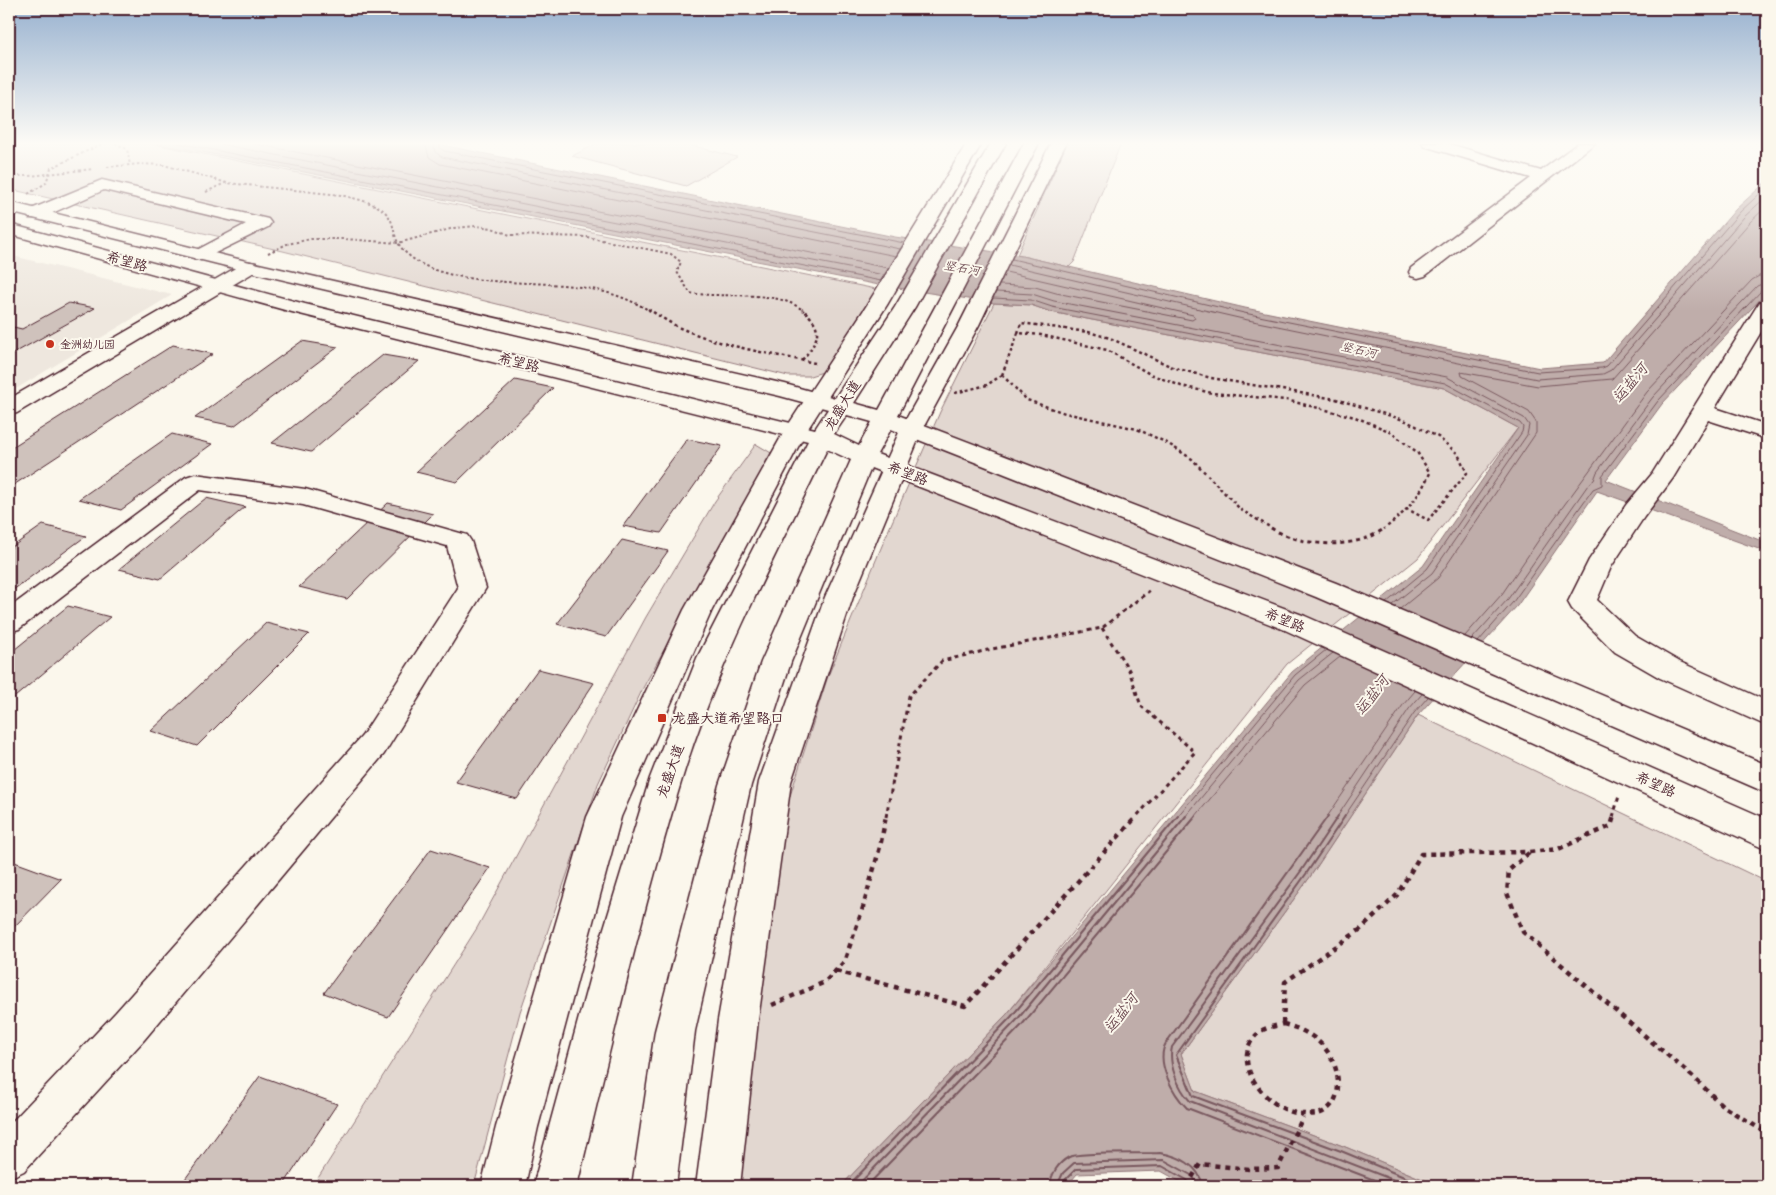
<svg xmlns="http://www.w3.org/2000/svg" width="1776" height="1195" viewBox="0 0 1776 1195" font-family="'Gochi Hand','LXGW WenKai TC',sans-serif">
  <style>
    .built { fill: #eee7de }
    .green { fill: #e2d7d0; stroke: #967b7e }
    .water { fill: #bfadaa; stroke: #907477 }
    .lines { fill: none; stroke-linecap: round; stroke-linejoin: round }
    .shore-far1 { stroke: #79585e; stroke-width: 1 }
    .shore { stroke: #79585e; stroke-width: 2 }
    .building { fill: #cfc2bc; stroke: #4a1f2b }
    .minor-casing { stroke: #4a1f2b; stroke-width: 3 }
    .major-casing { stroke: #4a1f2b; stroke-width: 3 }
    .path-far3 { stroke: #4a1f2b; stroke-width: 2; stroke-dasharray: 2.5 2.5; stroke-linecap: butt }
    .path-far2 { stroke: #4a1f2b; stroke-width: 2.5; stroke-dasharray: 3 3; stroke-linecap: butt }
    .path-far1 { stroke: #4a1f2b; stroke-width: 3; stroke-dasharray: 4 4; stroke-linecap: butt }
    .path { stroke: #4a1f2b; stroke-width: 4.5; stroke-dasharray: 5 5; stroke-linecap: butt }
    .minor { fill: #fbf7ec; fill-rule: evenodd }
    .major { fill: #fbf7ec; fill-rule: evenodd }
    .poi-dot { fill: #c8321e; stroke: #fbf7ec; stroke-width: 2 }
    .labels { text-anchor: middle; stroke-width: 4; stroke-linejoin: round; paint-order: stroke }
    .far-poi-label { font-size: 11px; fill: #4a1f2b; stroke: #fbf7ec; text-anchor: start }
    .far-water-label { font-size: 12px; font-style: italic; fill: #6d4a51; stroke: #fbf7ec }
    .street-label { font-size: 14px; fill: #4a1f2b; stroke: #fbf7ec }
    .poi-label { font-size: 14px; fill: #4a1f2b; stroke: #fbf7ec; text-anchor: start }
    .water-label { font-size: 15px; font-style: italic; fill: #6d4a51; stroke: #fbf7ec }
  </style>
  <rect width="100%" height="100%" fill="#fbf7ec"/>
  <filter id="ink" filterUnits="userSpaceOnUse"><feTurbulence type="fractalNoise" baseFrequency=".02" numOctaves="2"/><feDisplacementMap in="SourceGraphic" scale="10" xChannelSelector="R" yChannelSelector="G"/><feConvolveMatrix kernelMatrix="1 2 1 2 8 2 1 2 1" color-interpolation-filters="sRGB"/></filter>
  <g filter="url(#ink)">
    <path class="built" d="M9 255 172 295 9 393Z"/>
    <path class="green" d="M9 143H149L881 290 829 370 810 376H788L283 251 9 189Z
      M598 143H682L737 157 686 186 572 156Z
      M1067 143H1121L1074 262 1069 267 1017 255Z
      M994 303 1031 305 1051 312 1444 388 1518 428 1418 558 1287 664 1007 1014 841 1186H739L749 1073 784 815 828 676 886 536 940 412Z
      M756 444 778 457 713 561 644 686 598 784 520 1012 474 1186H313L477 928 646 617 715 501Z
      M1418 715 1767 882V1186H1439L1343 1146 1195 1091 1181 1054 1310 877Z
      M1164 1181 1176 1186H1074L1077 1182Z"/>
    <path class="water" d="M150 143H432L895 237 1022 256 1245 308 1540 368 1603 363 1736 209 1767 181V292L1662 404 1606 480 1767 543V552L1597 491 1517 606 1418 715 1310 877 1181 1054 1195 1091 1343 1146 1439 1186H1188L1161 1171 1077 1174 1067 1186H841L1007 1014 1292 672 1423 566 1518 428 1444 388 1051 312 1031 305 994 303 879 285 202 152Z"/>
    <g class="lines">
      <path class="shore-far1" d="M178 143 881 281
        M215 143 884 275
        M250 143 888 268
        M425 143 429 157 440 164 896 256
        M433 143 435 152 442 157 900 249
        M439 143 440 148 444 151 904 243
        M1012 259 1244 313 1538 372 1602 368 1607 366 1740 212 1767 187
        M1009 265 1243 319 1537 379 1603 374 1611 370 1744 217 1767 196
        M1000 285 1035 287 1056 293 1192 320 1195 318 1193 315 1006 272
        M996 292 1032 294 1054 301 1447 377 1524 418 1529 425 1527 435 1432 573 1392 605
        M993 298 1031 300 1052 307 1445 383 1520 423 1523 427 1522 432 1427 569 1386 603
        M1400 609 1438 578 1536 433V422L1529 412 1462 376 1461 372 1538 386 1612 379 1750 222 1767 206
        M1465 636 1502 594 1540 538 1647 392 1752 280 1759 276 1767 275
        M1472 639 1508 599 1588 485 1594 480 1597 472 1653 397 1757 286 1767 282
        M1478 642 1513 602 1593 489 1602 485V476L1658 401 1761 291 1767 289
        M1177 817 1295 675 1326 650
        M1185 817 1299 680 1333 653
        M1195 817 1305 685 1340 657
        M1327 817 1403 705 1415 691
        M1337 817 1409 709 1422 694
        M1344 817 1414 713 1428 697"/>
      <path class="shore" d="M1328 816 1166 1043C1155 1062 1173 1094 1187 1108L1390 1186
        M1338 816 1301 871 1172 1047C1168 1064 1178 1088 1190 1101L1409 1186
        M1345 816 1306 874 1176 1055 1193 1096 1341 1151 1426 1186
        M848 1186 1011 1017 1178 816
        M857 1186 1016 1021 1186 816
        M867 1186 1021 1026 1196 816
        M1050 1186C1051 1174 1058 1163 1069 1157 1079 1152 1144 1154 1160 1153 1179 1156 1199 1165 1203 1186
        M1057 1186 1063 1173 1074 1163 1164 1160 1191 1175 1195 1180 1196 1186
        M1063 1186 1064 1181 1076 1169 1162 1166 1187 1180 1190 1186"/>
    </g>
    <path class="building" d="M69 303 95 308 9 356V326L22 329Z
      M302 341 338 347 234 426 195 418Z
      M173 345 213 354 9 488V449Z
      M383 355 419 361 311 452 272 443Z
      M515 380 553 388 457 482 416 472Z
      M172 434 212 444 121 510 79 499Z
      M687 439 722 446 661 533 623 526Z
      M206 498 245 507 160 579 119 569Z
      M388 503 433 514 347 599 299 587Z
      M43 525 86 536 9 593V549Z
      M622 540 668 551 606 637 557 624Z
      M68 606 110 617 9 702V654Z
      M266 623 309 634 197 746 151 731Z
      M538 669 594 683 517 799 456 782Z
      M431 849 490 868 388 1017 324 993Z
      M9 860 61 879 9 932Z
      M260 1076 337 1104 283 1186H180Z"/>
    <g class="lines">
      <g class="minor-casing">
        <path id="minor" d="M967 143H982L887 305 807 430 712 610 621 817 538 1127 525 1186H481L496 1127 587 817 684 610 785 430 867 305Z
          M1051 143H1066L979 325 923 428 853 597 791 782 758 1020 740 1186H696L718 1020 759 782 825 597 901 428 959 325Z
          M1422 143H1446L1541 171 1578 143H1595L1425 276 1418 278 1411 276 1409 272 1411 268 1531 178 1424 146Z
          M102 180 268 219 271 223 268 227 201 260 195 259 192 255 195 251 246 224 104 190 41 218H29L27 214 29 210Z
          M250 262 256 263 259 267 256 271 17 413 9 415V399L244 263Z
          M1767 300V322L1715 408 1767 425V439L1708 420 1673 478 1644 517 1611 567 1597 600 1635 636 1680 662 1767 701V726L1660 678 1615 652 1572 609 1568 602 1589 560 1626 505 1652 474 1757 306 1760 302Z
          M195 474 305 489 467 535 471 541 486 588 384 754 144 1040 24 1171 9 1178V1125L116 1012 362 736 458 588 447 546 303 505 200 490 19 629 9 632V608L186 477Z"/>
      </g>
      <g class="major-casing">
        <path id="major" d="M991 143H1006L915 307 854 403 879 410 1024 143H1039L898 415 1336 583 1767 765V793L1316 597 891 429 877 454 1305 616 1767 819V850L1285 630 871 468 791 662 751 785 695 1031 676 1186H632L655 1031 719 785 761 662 851 460 827 449C775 557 717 664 682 779 641 913 610 1050 577 1186H533L597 951 650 778 697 658 808 441 292 312 9 234V224L305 304 815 429 828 409 780 396 250 272 9 212V202L250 262 785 384 835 398 895 307ZM847 415 872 422 859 446 834 434Z"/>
      </g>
      <path class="path-far3" d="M115 143 127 149 130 165
        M107 167 140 164 164 165 227 183 341 195C355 199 376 202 386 213 393 220 393 229 396 238 401 253 418 263 432 269 505 295 579 268 650 311
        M9 176H29L93 169
        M206 192 225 183
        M28 194 46 183 51 168 104 143
        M268 253 287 244 311 239H345L398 243 454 228 477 226 492 228 510 235 587 237 671 254 681 262 677 272 690 293C724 299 776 288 804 311"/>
      <path class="path-far2" d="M648 309C660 316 672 325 685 330 726 347 771 354 815 363
        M1018 333 1021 323 1088 332 1110 338 1172 367 1211 378 1336 399 1404 420 1438 437 1458 454 1467 473 1428 520 1407 509
        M802 360C819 340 825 328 802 309
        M1002 375 1027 400 1065 413 1137 429 1167 443 1192 459 1241 510 1273 529
        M1002 375 1018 333 1041 335 1107 350 1150 374 1181 386 1212 393 1286 400 1355 417 1389 431 1417 452 1430 473C1418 499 1406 512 1384 529
        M955 393 987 385 1002 375"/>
      <path class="path-far1" d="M1271 528C1302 547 1355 551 1385 528
        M1102 628 1129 670 1141 706 1195 752 1136 817
        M886 817 909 696 942 661 992 649 1102 628 1149 591
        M1613 817 1619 796"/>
      <path class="path" d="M1529 853 1509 870 1507 893 1523 932 1692 1076 1724 1107 1767 1133
        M836 971 965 1006 1137 816
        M772 1005 825 982 844 962 862 911 880 847 886 816
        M1283 1024 1285 982 1361 929 1397 895 1421 854 1529 852 1558 849 1611 826 1614 816
        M1283 1024C1313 1031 1337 1051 1338 1084 1338 1094 1335 1104 1326 1110 1320 1115 1312 1115 1304 1114 1267 1113 1224 1058 1261 1031 1267 1027 1276 1026 1283 1024Z
        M1187 1186 1200 1164 1250 1169 1278 1168 1303 1117"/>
      <use href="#minor" class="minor"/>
      <use href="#major" class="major"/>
    </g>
  </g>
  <linearGradient id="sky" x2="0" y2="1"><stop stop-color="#97b1cf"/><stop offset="0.46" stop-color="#fdfbf6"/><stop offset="1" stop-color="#fdfbf6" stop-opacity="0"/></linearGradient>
  <rect width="1776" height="311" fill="url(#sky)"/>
  <g class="poi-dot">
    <circle cx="50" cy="344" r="5"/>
    <rect x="657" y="713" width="10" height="10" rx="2.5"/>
  </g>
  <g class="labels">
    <g class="far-poi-label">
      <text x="60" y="348">金洲幼儿园</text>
    </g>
    <g class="far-water-label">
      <text transform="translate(962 268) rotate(10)" y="4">竖石河</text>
      <text transform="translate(1359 350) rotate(13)" y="4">竖石河</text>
    </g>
    <g class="street-label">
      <text transform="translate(127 261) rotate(15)" y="5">希望路</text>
      <text transform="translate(519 362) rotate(14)" y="5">希望路</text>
      <text transform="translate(842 405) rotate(-58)" y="5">龙盛大道</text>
      <text transform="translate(908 473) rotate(21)" y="5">希望路</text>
      <text transform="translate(1285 620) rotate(22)" y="5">希望路</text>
      <text transform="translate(670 771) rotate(-71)" y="5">龙盛大道</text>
      <text transform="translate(1656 784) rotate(24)" y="5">希望路</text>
    </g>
    <g class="poi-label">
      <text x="672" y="723">龙盛大道希望路口</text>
    </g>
    <g class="water-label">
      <text transform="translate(1630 383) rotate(-50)" y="5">运盐河</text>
      <text transform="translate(1372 695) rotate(-52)" y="5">运盐河</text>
      <text transform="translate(1121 1013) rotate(-52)" y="5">运盐河</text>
    </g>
  </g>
  <rect width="1776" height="1195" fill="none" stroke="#fbf7ec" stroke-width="30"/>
  <rect x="15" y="15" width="1746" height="1165" fill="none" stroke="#4a1f2b" stroke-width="2" filter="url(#ink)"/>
</svg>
